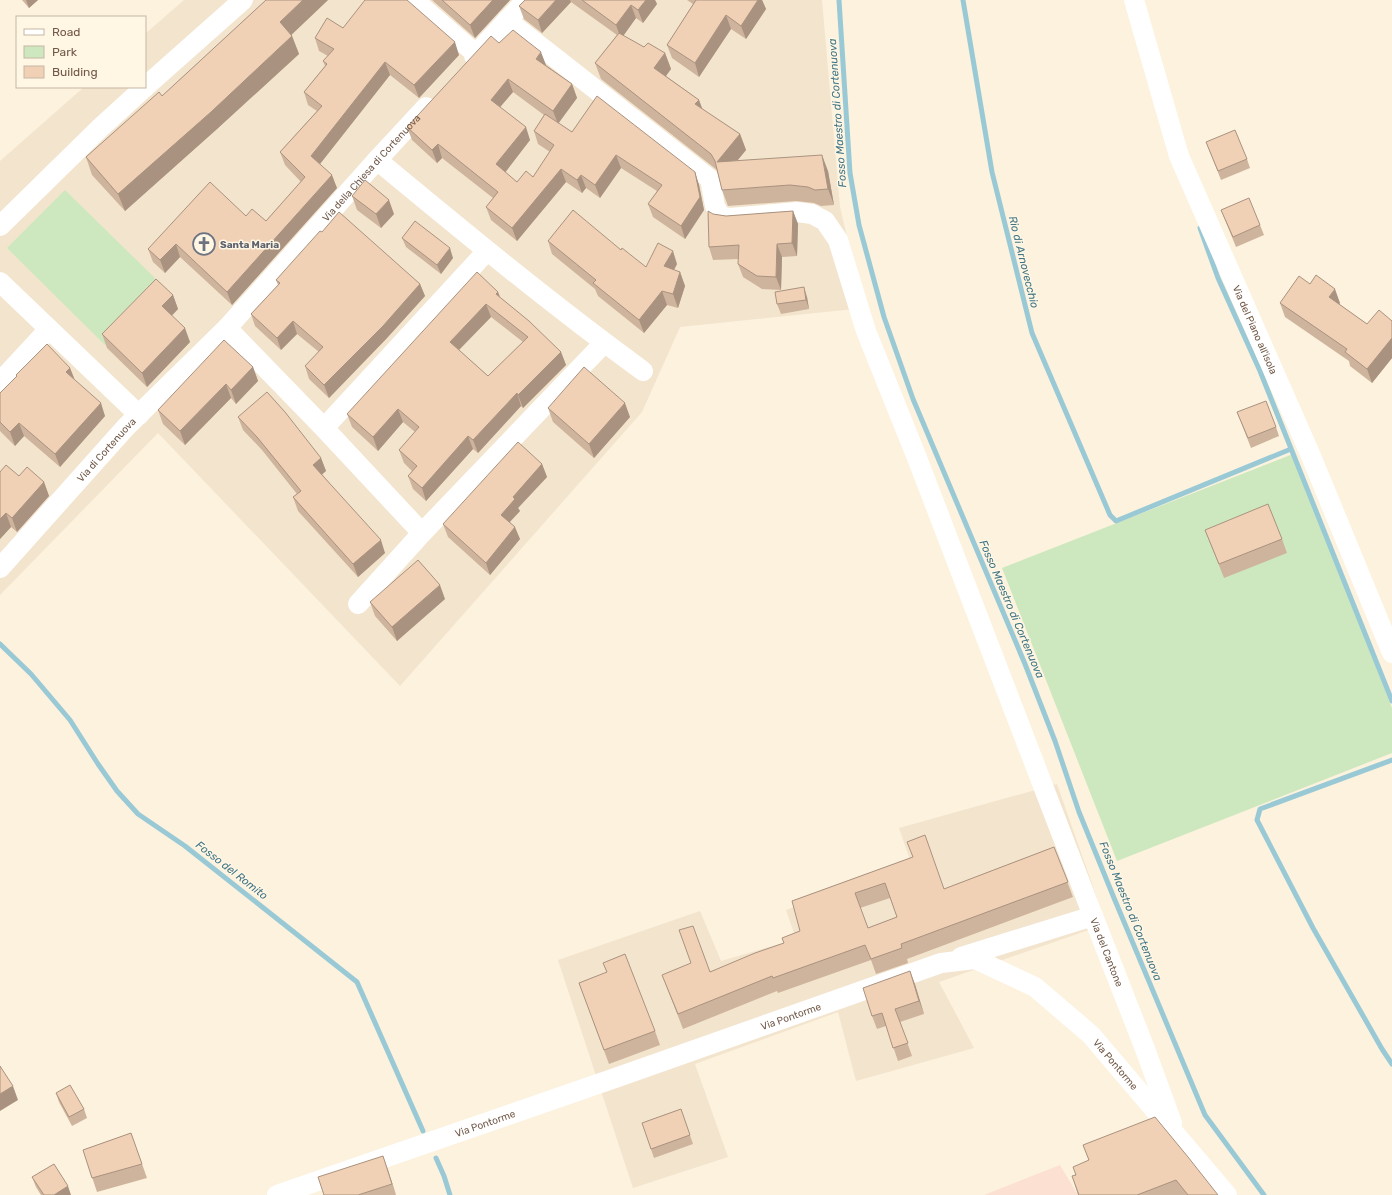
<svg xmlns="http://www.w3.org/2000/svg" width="1392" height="1195" viewBox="0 0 1392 1195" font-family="Rubik,sans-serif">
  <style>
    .residential { fill: #f3e4cd }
    .commercial { fill: #fce1d2 }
    .green { fill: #cde8be }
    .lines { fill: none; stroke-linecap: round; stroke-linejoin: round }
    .stream { stroke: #9ac9d6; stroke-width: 5 }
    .minor { stroke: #fff; stroke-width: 20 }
    .wall { fill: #cfb49d; fill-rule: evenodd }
    .shaded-wall { fill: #a9927f }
    .building { fill: #f1d1b6; stroke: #a9927f; fill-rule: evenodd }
    .labels { text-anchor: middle; stroke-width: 3; stroke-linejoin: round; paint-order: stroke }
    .street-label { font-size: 10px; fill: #715847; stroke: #fff6e4 }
    .worship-label { font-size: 10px; font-weight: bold; fill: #5b616d; stroke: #fff6e4; text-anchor: start }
    .water-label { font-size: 11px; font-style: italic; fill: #417585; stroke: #fff6e4 }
  </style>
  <rect width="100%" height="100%" fill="#fcf2de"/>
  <path class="residential" d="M184 0H822L840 207 864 308 680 327 642 412 400 686 158 433 0 595V161L84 87H145V34Z
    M1057 784 1106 924 939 982 974 1048 856 1081 838 1012 695 1064 728 1157 633 1188 558 960 700 911 721 961 796 939 786 910 911 863 899 828Z"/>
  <path class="commercial" d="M1060 1165 1078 1195H984Z"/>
  <path class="green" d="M65 190 163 286 105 345 7 248Z
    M1293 454 1392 708V753L1117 861 1002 568Z"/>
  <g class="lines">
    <path class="stream" d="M839 0 850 173 859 225 884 317 913 399 1025 664 1055 741 1079 812 1114 898 1205 1115 1264 1195
      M963 0 992 172 1032 333 1110 515 1116 521 1291 449
      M1200 228 1218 278 1260 371 1392 701
      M0 644 31 674 70 720 98 764 117 791 138 814 185 846 357 982 423 1131
      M1392 760 1260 809 1257 820 1313 928 1382 1049 1392 1064
      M436 1158 444 1176 450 1195"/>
    <g class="minor">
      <path d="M414 0 476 54"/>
      <path id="s1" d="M1134 0 1179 156 1311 456 1392 653"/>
      <path d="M507 20 710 179 715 206 720 216 730 218 797 212 812 214 825 221 838 240 866 331 917 458 1093 916"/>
      <path d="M474 56 526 0"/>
      <path d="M145 87 243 0"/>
      <path d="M377 160C464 232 551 304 643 371"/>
      <path d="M0 226 100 128 145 87"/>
      <path d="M0 282 139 415"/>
      <path d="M227 328 324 428 422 533"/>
      <path d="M0 382 49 329"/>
      <path d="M324 428 487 251"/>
      <path id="s2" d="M0 568 126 427 227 328 377 160 426 107"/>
      <path d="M358 604 422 533 604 343"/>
      <path id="s3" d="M961 957 1093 916 1145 1049 1172 1123"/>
      <path id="s4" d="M277 1195 618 1077 941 963 975 959 1035 987 1091 1035 1227 1195"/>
    </g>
  </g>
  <path class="wall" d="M22 0H38L29 8Z
    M266 0H328L291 35 292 36 299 54 217 129 125 211 92 175 86 157 162 96Z
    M432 0H510L475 38Z
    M525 0H655L657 4 643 23 636 18 623 36 644 47 665 53 671 69 666 76 699 100 702 109 740 134 746 150 737 161 828 171 834 205 821 206 814 203 796 201 728 206 722 190 717 170 601 79 595 63 617 35 571 2 542 33 524 19 519 6Z
    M687 0H762L766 9 746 39 731 29 699 77 672 58 667 45 693 4Z
    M343 28 459 55 419 98 390 75 320 164 337 188 232 305 180 257 165 273 153 262 148 249 246 216 266 221 301 182 285 165 280 152 317 111 308 105 304 92 325 66 323 61 328 56 319 51 315 38Z
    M499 43 546 65 572 84 577 98 558 123 572 132 695 172 699 185 704 210 685 239 653 217 648 204 657 191 621 168 600 198 586 188 582 193 566 182 517 241 491 220 486 207 493 198 442 158 437 163 412 140 407 127ZM513 92 544 115 534 131 538 144 550 152 533 177 517 182 505 172 530 140 500 107Z
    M1206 142 1247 159 1250 168 1221 180Z
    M352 196 394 214 381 228 357 210Z
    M1221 210 1260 225 1264 235 1236 247Z
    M793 211 798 224 797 256 782 257 781 290 762 289 743 277 738 264 739 259 713 260 709 247 713 214 726 216Z
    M322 232 420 284 425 296 387 338 329 398 309 379 305 366 319 352 297 334 281 350 255 326 251 314 278 285 276 280Z
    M402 238 453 258 441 274 406 247Z
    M548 241 621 250 646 267 677 264 674 270 680 272 685 286 678 308 667 305 644 333 598 296 595 289 552 254Z
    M1310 284 1340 303 1339 304 1367 324 1392 321V358L1372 383 1350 366 1349 361 1285 317 1280 303Z
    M498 292 500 297 561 352 566 365 523 408 521 406 478 453 473 449 426 501 413 489 408 476 412 471 404 463 399 450 415 432 403 422 378 451 352 427 347 414ZM491 317 523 342 488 376 459 350Z
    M173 295 178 309 172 316 190 342 147 387 107 348 102 334Z
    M807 297 809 309 781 314 777 304Z
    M253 367 258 381 236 404 231 398 185 445 163 424 158 410Z
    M70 368 75 380 105 416 60 467 24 436 15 446 0 431V393L17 377 16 375Z
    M548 408 630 417 594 458 553 422Z
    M1237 412 1276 427 1279 436 1251 448Z
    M238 417 321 458 326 471 322 474 385 553 358 577 298 511 293 497 297 494 262 450 243 430Z
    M542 464 547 477 518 508 520 511 510 522 520 539 490 575 448 537 443 524Z
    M0 472 44 482 49 496 17 532 11 527 0 539Z
    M1205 530 1282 539 1287 553 1224 578Z
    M445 599 397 641 375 616 370 602Z
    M1054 847 1073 897 907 959 908 963 876 974 871 960 778 993 777 991 683 1029 662 975 710 972 784 943 800 931 792 901 913 857 944 889ZM890 898 897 917 868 928 860 908Z
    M603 963 655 1031 660 1045 609 1064 579 983 607 973Z
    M910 971 924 1014 900 1022 912 1056 898 1061 886 1026 877 1029 872 1016Z
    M56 1093 84 1109 87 1118 72 1126 59 1102Z
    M681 1109 693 1144 654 1158 642 1123Z
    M131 1133 147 1178 97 1192 83 1150Z
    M1083 1145 1218 1195H1078L1072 1176 1075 1175 1089 1161Z
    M383 1156 396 1195H324Z
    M32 1177 71 1195H41L36 1187Z"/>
  <path class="shaded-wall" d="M26 0H38L29 8Z
    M303 0H328L286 40 280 22Z
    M493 0H510L475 38 470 25Z
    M556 0H570L571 2 542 33 538 20Z
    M646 0H655L657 4 643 23 638 10Z
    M758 0H762L766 9 746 39 741 26Z
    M631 5 636 18 621 39 616 25Z
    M726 15 731 29 699 77 695 63Z
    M292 36 299 54 217 129 125 211 118 194Z
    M455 42 459 55 419 98 414 85Z
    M541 52 546 65 541 72 536 59Z
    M665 53 671 69 660 84 654 68Z
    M385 62 390 75 316 169 311 156Z
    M508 79 513 92 495 113 491 100Z
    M572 84 577 98 558 124 553 111Z
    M699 100 705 116 695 104Z
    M526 127 530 140 501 178 496 164Z
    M740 134 746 150 723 178 717 162Z
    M438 144 442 158 437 163 432 150Z
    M616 155 621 168 600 198 595 185Z
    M822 155 828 171 834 205 828 189Z
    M561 169 566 182 517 241 512 228Z
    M695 172 699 185 704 210 685 239 681 226Z
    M332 175 337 188 232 305 227 292Z
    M581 175 586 188 582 193 577 180Z
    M389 200 394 214 381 228 376 214Z
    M793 211 798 224 797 256 792 243Z
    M176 244 180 257 165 273 160 260Z
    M777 244 782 257 781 290 776 277Z
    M450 248 453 258 441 274 437 265Z
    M673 251 677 264 669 279 664 266Z
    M680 272 685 286 678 308 673 294Z
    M420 284 425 296 387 338 329 398 324 385Z
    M804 287 807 297 809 309 806 300Z
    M1335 289 1340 303 1335 311 1329 297Z
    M662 291 667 305 644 333 639 320Z
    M498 292 503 305 496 294Z
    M173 295 178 309 167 320 162 306Z
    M486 304 491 317 454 355 450 342Z
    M293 321 297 334 281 350 277 338Z
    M185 328 190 342 147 387 142 373Z
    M1392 338V358L1372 383 1367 369Z
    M561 352 566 365 523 408 518 395Z
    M253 367 258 381 236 404 231 390Z
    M70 368 75 381 66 372Z
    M226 384 231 398 185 445 180 431Z
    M517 393 521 406 478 453 473 440Z
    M101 403 105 416 60 467 55 454Z
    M625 403 630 417 594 458 589 444Z
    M398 409 403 422 378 451 373 437Z
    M19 423 24 436 15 446 10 432Z
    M468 436 473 449 426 501 422 488Z
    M321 458 326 471 318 478 313 465Z
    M542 464 547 477 518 508 520 511 505 527 501 515 513 497Z
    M44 482 49 496 17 532 12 518Z
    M6 513 11 527 0 539V519Z
    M515 527 520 539 490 575 486 563Z
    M381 540 385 553 358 577 353 564Z
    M440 585 445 599 397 641 392 627Z
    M910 971 915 984 924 1014 919 1001Z
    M13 1086 18 1100 0 1111V1094Z
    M383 1156 388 1170 396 1195 392 1184Z
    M68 1186 71 1195H54Z"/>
  <path class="building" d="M266 0H303L280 22 292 36 211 112 118 194 86 157 159 92 162 96Z
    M365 0H407L455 42 414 85 385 62 311 156 332 175 227 292 176 244 160 260 148 249 210 182 246 216 252 209 266 221 305 177 280 152 322 106 304 92 327 64 323 61 334 49 315 38 327 18 343 28Z
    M442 0H493L470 25Z
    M525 0H556L538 20 519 6Z
    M582 0H646L638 10 631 5 616 25Z
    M696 0H758L741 26 726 15 695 63 667 45Z
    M513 30 541 52 536 59 572 84 553 111 508 79 491 100 526 127 496 164 517 182 526 171 533 177 554 145 534 131 545 114 572 132 597 96 695 172 700 197 681 226 648 204 662 185 616 155 595 185 581 175 577 180 561 169 512 228 486 207 498 192 438 144 432 150 407 127 491 36 499 43Z
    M619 33 644 47 648 43 665 53 654 68 699 100 695 104 740 134 717 162 822 155 828 189 815 190 808 187 790 185 722 190 715 161 711 154 595 63Z
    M1235 130 1247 159 1218 171 1206 142Z
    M365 180 389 200 376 214 352 196Z
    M1249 198 1260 225 1233 237 1221 210Z
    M573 210 621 250 622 248 646 267 658 243 673 251 664 266 680 272 673 294 662 291 639 320 593 283 596 280 548 241Z
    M708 211 713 214 726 216 793 211 792 243 777 244 776 277 757 276 738 264 739 245 709 247Z
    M339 212 420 284 383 326 324 385 305 366 323 347 293 321 277 338 251 314 280 283 276 280 320 231 322 232Z
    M415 221 450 248 437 265 402 238Z
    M477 272 498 292 496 294 529 321 561 352 518 395 517 393 473 440 468 436 422 488 408 476 417 466 399 450 419 427 398 409 373 437 347 414ZM486 304 528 337 488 376 450 342Z
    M1316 275 1335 289 1329 297 1367 324 1379 310 1392 321V338L1367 369 1345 352 1347 349 1280 303 1299 276 1310 284Z
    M156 279 173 295 162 306 185 328 142 373 102 334Z
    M804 287 806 300 777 304 775 292Z
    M224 340 253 367 231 390 226 384 180 431 158 410Z
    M47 344 70 368 66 372 101 403 55 454 19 423 10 432 0 422V393L17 376 16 375Z
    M584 367 625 403 589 444 548 408Z
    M267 392 285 412 321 458 313 465 381 540 353 564 293 497 301 491 257 437 238 417Z
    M1266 401 1276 427 1248 438 1237 412Z
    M518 442 542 464 513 497 515 499 501 515 515 527 486 563 443 524Z
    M6 465 19 476 27 467 44 482 12 518 6 513 0 519V472Z
    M1268 504 1282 539 1219 564 1205 530Z
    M418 560 440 585 392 627 370 602Z
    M925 835 944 889 1054 847 1068 882 901 944 902 948 871 959 865 945 773 978 772 976 678 1014 662 975 691 963 679 930 693 926 710 972 755 953 784 943 782 938 800 931 792 901 913 857 907 842ZM885 883 897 917 868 928 855 893Z
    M625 954 655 1031 604 1050 579 983 607 972 603 963Z
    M910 971 919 1001 895 1009 908 1043 893 1048 882 1013 872 1016 863 988Z
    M0 1066 13 1086 0 1094Z
    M70 1085 84 1109 69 1117 56 1093Z
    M681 1109 690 1135 651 1149 642 1123Z
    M1155 1117 1188 1157 1218 1195H1188L1176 1180 1137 1195H1079L1072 1176 1076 1175 1073 1167 1089 1160 1083 1145Z
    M131 1133 142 1164 92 1178 83 1150Z
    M383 1156 392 1184 358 1195H324L318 1177Z
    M54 1164 68 1186 54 1195H44L32 1177Z"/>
  <defs>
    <g id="church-ring" transform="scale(1.15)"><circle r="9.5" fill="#fff6e4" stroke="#6b7280" stroke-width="1.5"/><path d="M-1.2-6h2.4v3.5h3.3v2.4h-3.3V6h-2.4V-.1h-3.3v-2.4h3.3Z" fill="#6b7280"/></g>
  </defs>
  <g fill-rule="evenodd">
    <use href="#church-ring" x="204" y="244"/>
  </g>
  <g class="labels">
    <g class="street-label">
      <text dy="4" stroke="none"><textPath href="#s2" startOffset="546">Via della Chiesa di Cortenuova</textPath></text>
      <text dy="4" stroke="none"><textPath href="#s1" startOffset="352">Via del Piano all'isola</textPath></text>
      <text dy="4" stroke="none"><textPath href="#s2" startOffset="159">Via di Cortenuova</textPath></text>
      <text dy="4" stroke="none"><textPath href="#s3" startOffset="177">Via del Cantone</textPath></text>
      <text dy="4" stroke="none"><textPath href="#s4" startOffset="544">Via Pontorme</textPath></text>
      <text dy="4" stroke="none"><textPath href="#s4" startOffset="916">Via Pontorme</textPath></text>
      <text dy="4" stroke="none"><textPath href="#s4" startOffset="220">Via Pontorme</textPath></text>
    </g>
    <g class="worship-label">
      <text x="220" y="248">Santa Maria</text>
    </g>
    <g class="water-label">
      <text transform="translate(837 113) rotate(-94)" y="4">Fosso Maestro di Cortenuova</text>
      <text transform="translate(1024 262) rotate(76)" y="4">Rio di Arnovecchio</text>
      <text transform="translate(1012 609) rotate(67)" y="4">Fosso Maestro di Cortenuova</text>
      <text transform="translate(232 870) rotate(38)" y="4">Fosso del Romito</text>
      <text transform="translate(1131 911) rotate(68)" y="4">Fosso Maestro di Cortenuova</text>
    </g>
  </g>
  <rect x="16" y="16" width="130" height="72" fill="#fff6e4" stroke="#c6b7a5"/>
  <rect x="24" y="29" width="20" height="6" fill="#ffffff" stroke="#c6b7a5"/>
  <text x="52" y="36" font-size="12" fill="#715847">Road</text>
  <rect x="24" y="46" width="20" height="12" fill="#cde8be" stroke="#c6b7a5"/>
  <text x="52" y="56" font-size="12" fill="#715847">Park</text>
  <rect x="24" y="66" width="20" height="12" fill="#f1d1b6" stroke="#c6b7a5"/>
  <text x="52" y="76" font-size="12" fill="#715847">Building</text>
</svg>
